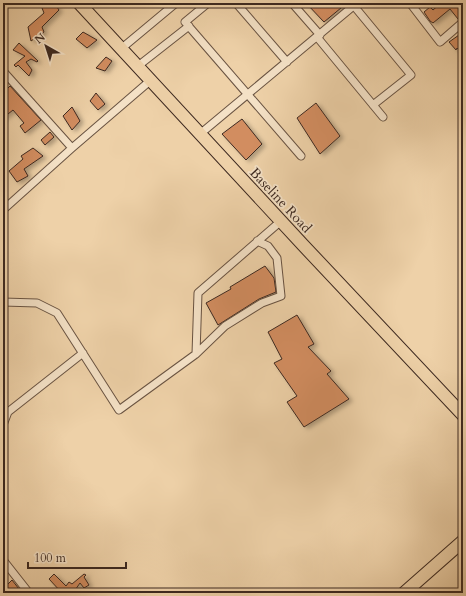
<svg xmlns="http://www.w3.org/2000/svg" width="466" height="596" viewBox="0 0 466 596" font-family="Cardo,serif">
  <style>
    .building { fill: #d28d61; stroke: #3d2920; filter: url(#shadow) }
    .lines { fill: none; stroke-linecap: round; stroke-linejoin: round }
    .street-casing { stroke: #695342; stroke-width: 9 }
    .primary-casing { stroke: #3d2920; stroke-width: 14 }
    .street { stroke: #f4e1c6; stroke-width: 7 }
    .primary { stroke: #eed1a8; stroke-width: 12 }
    .labels { text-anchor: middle; stroke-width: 3.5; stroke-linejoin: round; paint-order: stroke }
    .street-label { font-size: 14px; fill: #3d2920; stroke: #f4e1c6 }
  </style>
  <defs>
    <filter id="shadow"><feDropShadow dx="3.5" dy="2" stdDeviation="2" flood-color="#0004"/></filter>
  </defs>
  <rect width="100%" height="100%" fill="#eed1a8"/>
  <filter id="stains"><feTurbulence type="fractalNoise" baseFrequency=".005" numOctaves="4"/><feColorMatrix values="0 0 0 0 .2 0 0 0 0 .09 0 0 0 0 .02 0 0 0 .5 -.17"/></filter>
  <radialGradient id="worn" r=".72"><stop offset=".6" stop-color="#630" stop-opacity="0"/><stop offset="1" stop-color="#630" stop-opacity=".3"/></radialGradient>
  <path class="building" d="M306 3H347L324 22Z
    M441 3H458L463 9V15L458 19 450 9 433 23 430 21 424 12 430 7 433 10Z
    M55 4 59 10 42 27 44 32 31 41 28 27 44 13 42 8Z
    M83 32 97 40 87 48 76 39Z
    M459 35 463 40V46L459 50 457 48 456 50 449 42Z
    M19 43 38 61 37 62 31 59 26 62 32 70 29 76 18 65 16 67 14 65 25 56 13 50Z
    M106 57 112 61 105 71 96 68Z
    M10 86 41 120 25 133 20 126 24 123 13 110 3 118V93Z
    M96 93 105 104 98 110 90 101Z
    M316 103 340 136 320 154 297 118Z
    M72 107 80 121 72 130 63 116Z
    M242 119 262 144 246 160 222 134Z
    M50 132 54 137 45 145 41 140Z
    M33 148 43 156 24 169 28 176 17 182 9 171 23 159 21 156Z
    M265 266 274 278 276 292 259 299 218 325 206 303 231 289 230 287Z
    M297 315 314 344 308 347 331 371 327 374 349 399 304 427 287 402 297 396 274 363 282 359 268 332Z
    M54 574 66 586 69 582 72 584 84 574 86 575 84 577 89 585 84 588 80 583 73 593H62L49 579Z
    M12 580 19 589 15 593H9L4 588Z"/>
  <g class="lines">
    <g class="street-casing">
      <path id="street" d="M208 3 185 22 301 156
        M236 3 287 62
        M292 3 320 35
        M410 3 440 42 463 22
        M354 6 411 75 373 105
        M317 37 383 117
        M122 48 176 3
        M138 66 189 26
        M3 71 72 148
        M200 134 357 3
        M3 210 72 148 151 80
        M3 302 37 303 57 313 119 410 196 354 198 293 281 221
        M196 354 225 326 262 303 281 296 277 258 268 246 257 241
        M3 425 8 412 83 353
        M3 560 29 593"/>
    </g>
    <g class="primary-casing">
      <path id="primary" d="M79 3 303 245 463 415
        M404 593 463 541"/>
    </g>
    <use href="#street" class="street"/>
    <use href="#primary" class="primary"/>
  </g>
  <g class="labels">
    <g class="street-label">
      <text transform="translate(281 200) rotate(47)" y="5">Baseline Road</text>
    </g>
  </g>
  <rect width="466" height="596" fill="none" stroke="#eed1a8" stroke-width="16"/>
  <rect x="4" y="4" width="458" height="588" fill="none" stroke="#3d2920" stroke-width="2"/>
  <rect x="8" y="8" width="450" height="580" fill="none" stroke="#3d2920"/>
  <g transform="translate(46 46) rotate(321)" stroke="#f4e1c6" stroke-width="3" paint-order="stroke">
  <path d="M0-3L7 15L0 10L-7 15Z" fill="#3d2920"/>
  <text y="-6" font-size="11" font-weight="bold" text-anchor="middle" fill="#3d2920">N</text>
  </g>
  <path d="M28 562v6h98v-6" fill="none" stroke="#3d2920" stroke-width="2"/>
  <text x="34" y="562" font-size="12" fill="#3d2920" stroke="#f4e1c6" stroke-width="3" paint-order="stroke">100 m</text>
  <rect width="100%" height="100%" filter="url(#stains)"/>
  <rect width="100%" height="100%" fill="url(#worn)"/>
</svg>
